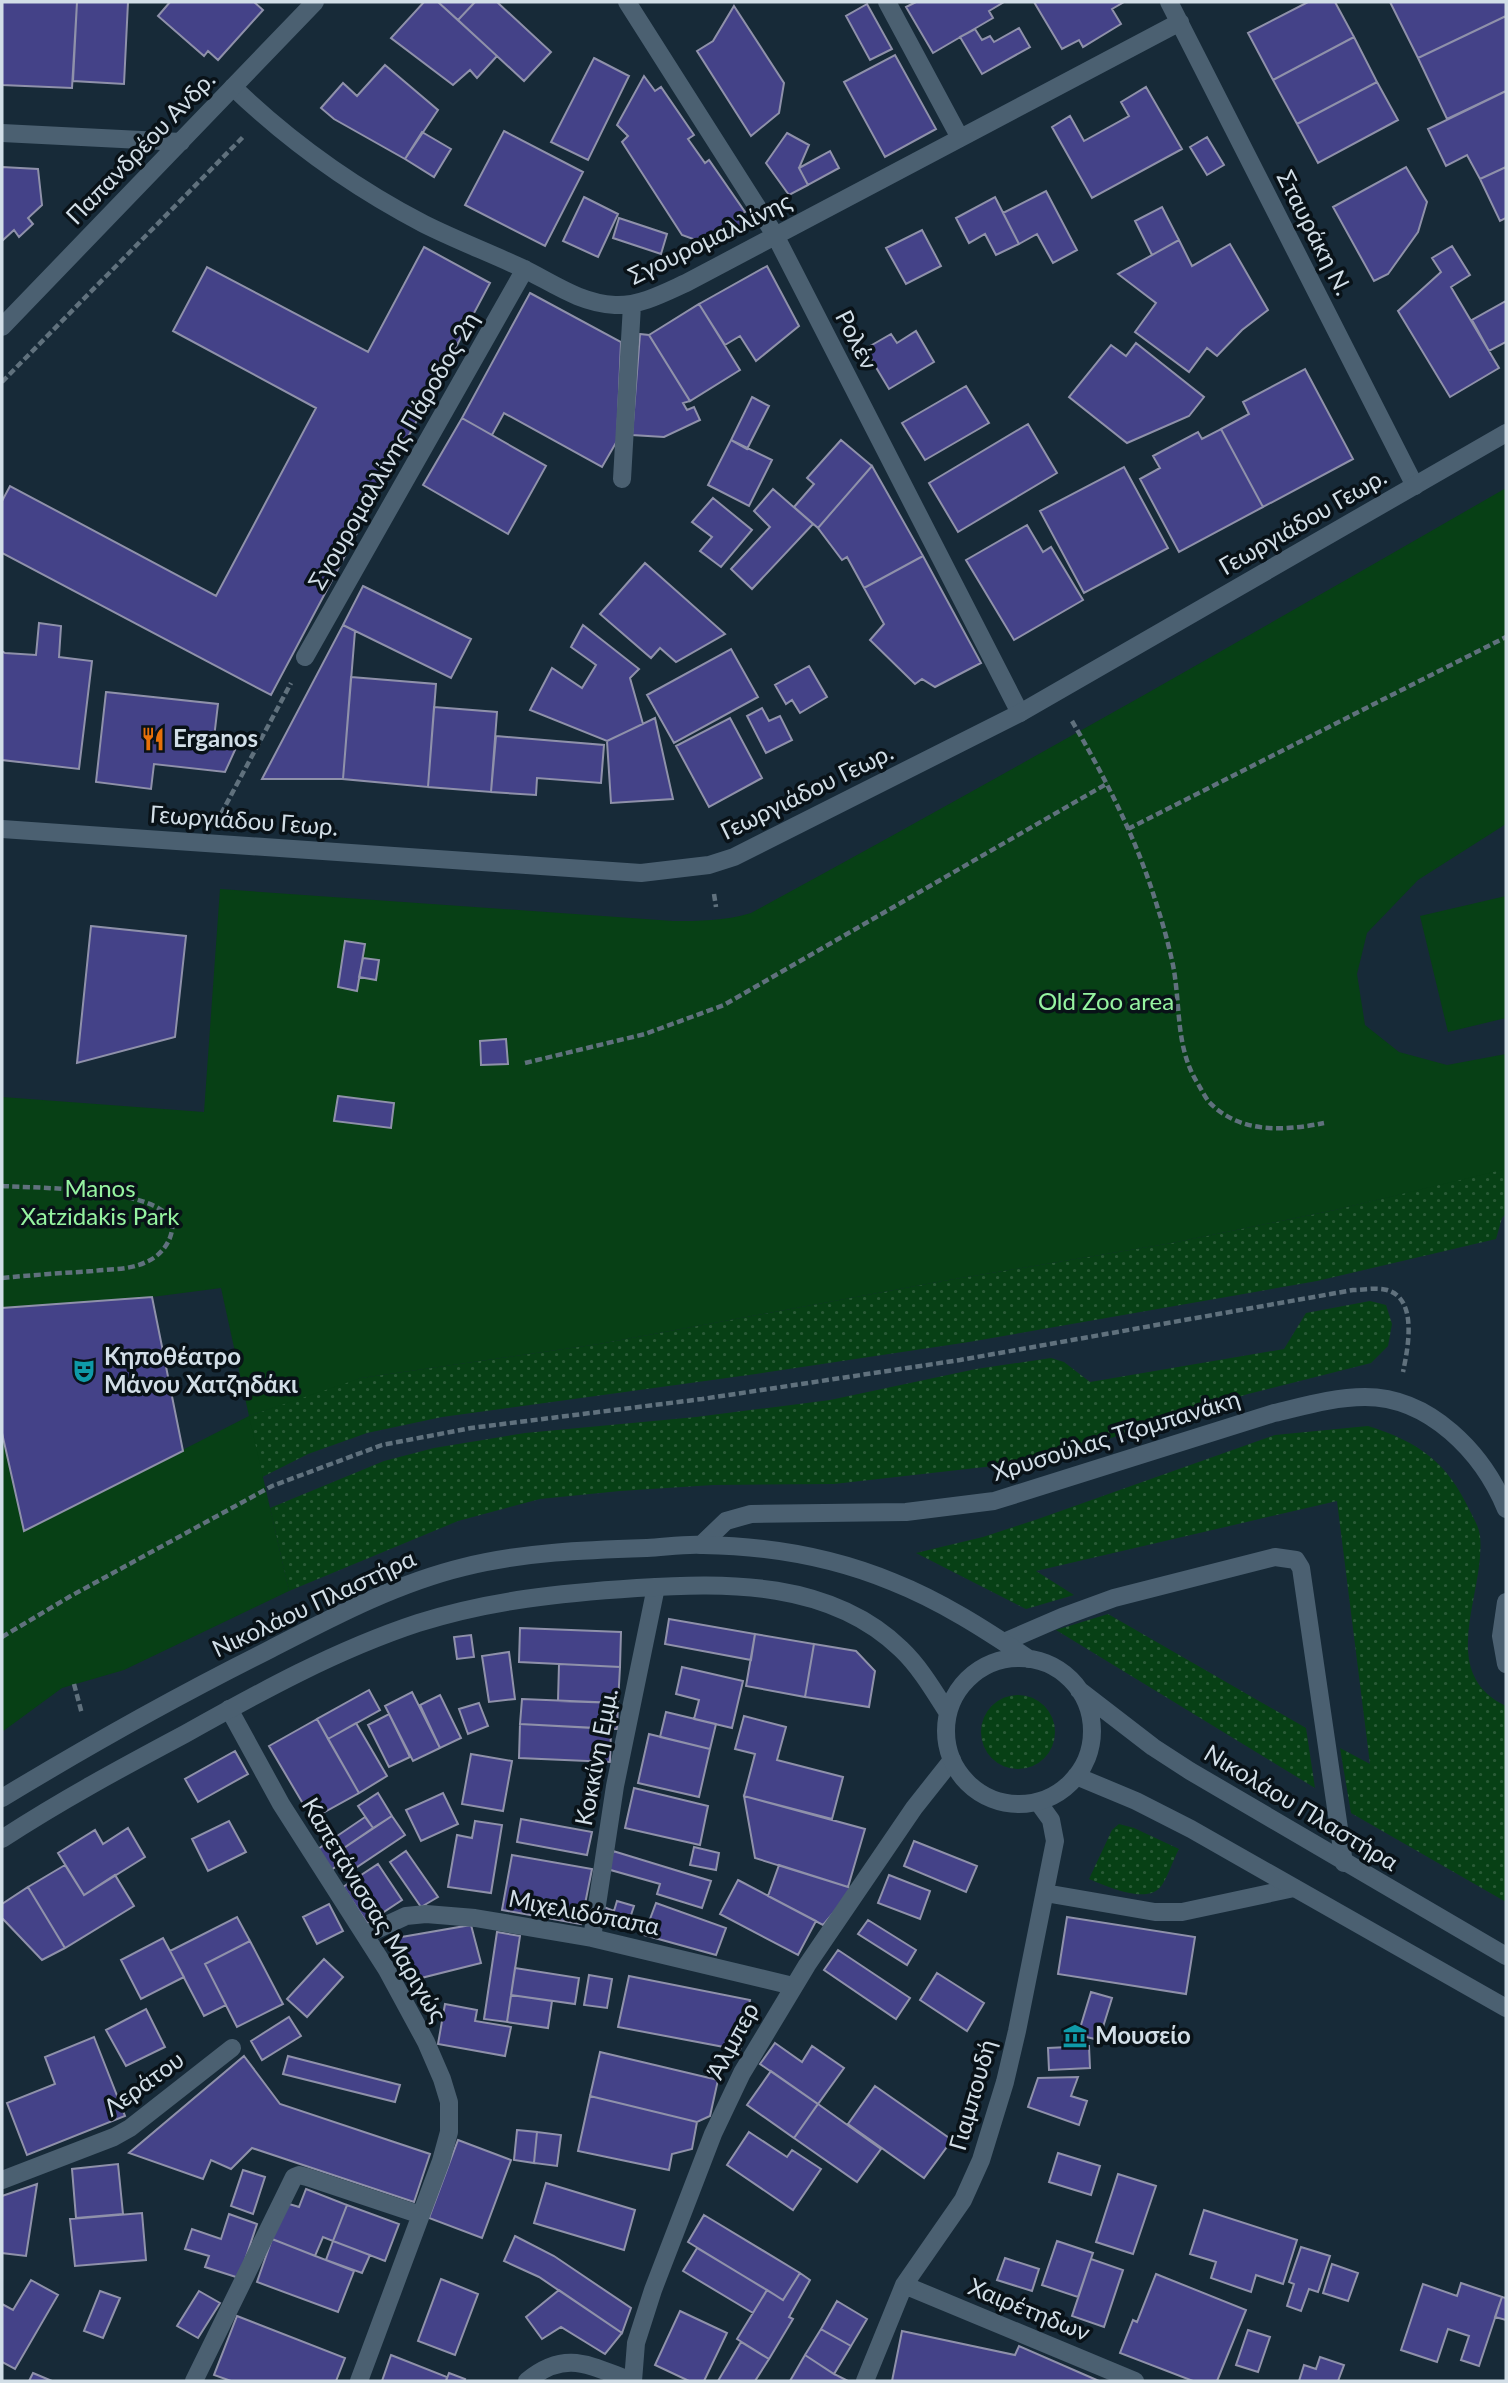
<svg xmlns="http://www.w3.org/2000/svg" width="1508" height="2383" viewBox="0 0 1508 2383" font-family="Lato,sans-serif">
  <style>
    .grass { fill: url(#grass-dots) }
    .green { fill: #074015 }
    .building { fill: #444288; stroke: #8f91aa; stroke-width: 2 }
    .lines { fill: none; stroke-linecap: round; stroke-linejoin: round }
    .path { stroke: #60717d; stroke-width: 4.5; stroke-dasharray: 7 3.5; stroke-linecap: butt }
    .service { stroke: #4b6071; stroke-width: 18 }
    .minor { stroke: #4b6071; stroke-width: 18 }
    .tertiary { stroke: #4b6071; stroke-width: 18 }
    .secondary { stroke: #4b6071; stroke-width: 18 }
    .labels { text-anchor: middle; stroke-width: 7; stroke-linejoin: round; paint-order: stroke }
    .street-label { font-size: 24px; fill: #d2dee7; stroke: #091218 }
    .poi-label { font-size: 24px; font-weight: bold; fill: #d2dee7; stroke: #091218; text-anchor: start }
    .park-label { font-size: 24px; fill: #96f4a1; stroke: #091218 }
  </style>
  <defs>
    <pattern id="grass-dots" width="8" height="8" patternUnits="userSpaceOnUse" patternTransform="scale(1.75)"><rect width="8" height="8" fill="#074015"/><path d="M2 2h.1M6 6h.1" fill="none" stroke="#2a5b37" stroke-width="1.8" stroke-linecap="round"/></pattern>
  </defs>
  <rect width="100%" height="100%" fill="#172a38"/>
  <path class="grass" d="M1506 1168V1214L1502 1218 1496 1239 1317 1281 969 1342 756 1374 442 1417 367 1433 308 1454 233 1492 249 1416 331 1386 361 1378 599 1344 943 1281 1172 1243 1335 1210Z
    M1370 1301 1386 1305 1392 1324 1388 1346 1371 1363 1248 1394 1086 1446 1020 1463 834 1484 713 1485 620 1491 540 1499 458 1521 289 1591 270 1508 384 1461 434 1448 525 1433 696 1417 830 1400 976 1369 1051 1358 1064 1362 1090 1382 1284 1349 1306 1313Z
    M1368 1426C1419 1442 1447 1462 1470 1511 1474 1519 1479 1527 1480 1536 1486 1593 1435 1672 1506 1706V1902L1351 1813 1340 1748 1370 1764 1337 1501 1036 1571 1074 1595 1026 1609 916 1553 983 1537 1038 1519 1275 1435Z
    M1108 1614 1306 1728 1315 1788 1056 1630Z
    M981 1732a37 37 0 1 1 74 0a37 37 0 1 1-74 0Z
    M1119 1824 1134 1828 1179 1849C1173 1860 1169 1874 1162 1885 1148 1906 1107 1886 1089 1879L1112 1830Z"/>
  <path class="green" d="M1506 488V824L1418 880 1367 933 1357 974 1365 1025 1399 1052 1447 1065 1506 1054V1169L1335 1210 1172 1243 943 1281 599 1344 361 1378 249 1416 289 1591 124 1670 62 1688 2 1732V1433L24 1531 249 1416 221 1288 152 1297 2 1308V1097L204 1112 220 889 673 921C700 921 724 921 751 913 1005 775 1256 632 1506 488Z
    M1506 896V1018L1448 1032 1420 916Z"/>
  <path class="building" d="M2 2H77L72 88 2 85Z
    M77 2H128L124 84 73 81Z
    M170 2H254L263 10 218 60 208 51 204 56 158 16Z
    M424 2H438L497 56 477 78 470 70 453 85 391 38Z
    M438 2H475L458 20Z
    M475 2H497L551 52 524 81 458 20Z
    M916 2H1004L989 11 993 18 933 53 906 7Z
    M1034 2H1124L1112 9 1121 24 1083 47 1079 40 1062 49Z
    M1308 2H1335L1354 37 1273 80 1248 33Z
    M1390 2H1506V16L1418 58Z
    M867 4 892 49 870 60 846 16Z
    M734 6 784 83 779 113 751 136 697 51 713 41Z
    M1506 16V91L1447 119 1418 58Z
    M1019 28 1030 47 982 74 960 37 975 29 982 40 990 36 994 42Z
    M1354 37 1377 82 1297 124 1273 80Z
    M895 55 936 129 885 157 844 82Z
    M594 58 629 76 588 160 551 142Z
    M385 65 438 110 405 159 334 119 321 108 343 83 357 96Z
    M644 76 655 91 661 87 694 135 688 139 705 163 709 160 745 212 738 216 747 229 718 243 715 238 704 243 682 235 622 142 628 136 617 125Z
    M1377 82 1398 120 1318 163 1297 124Z
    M1146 87 1182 149 1092 198 1052 127 1070 116 1084 141 1129 116 1121 102Z
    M1506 91V167L1480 179 1467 155 1446 166 1428 129Z
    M504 131 583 172 545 246 465 205Z
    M422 132 451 149 434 177 405 159Z
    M787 133 809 145 799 168 808 185 789 195 766 163Z
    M1207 137 1224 165 1207 175 1190 147Z
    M830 151 839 168 808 185 799 168Z
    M2 167 38 169 42 205 28 218 33 224 19 237 14 230 2 241Z
    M1406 167 1427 202 1418 232 1388 274 1374 281 1333 207Z
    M1506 167V218L1500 221 1480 179Z
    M1046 191 1077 250 1053 263 1037 234 1019 244 1003 213Z
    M584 197 618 214 598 257 563 241Z
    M995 197 1019 244 996 255 985 234 969 243 956 218Z
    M1162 207 1179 240 1152 255 1135 221Z
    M619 218 667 234 661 254 613 238Z
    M922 230 941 266 906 284 886 248Z
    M1179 240 1192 266 1230 244 1268 310 1242 330 1217 356 1207 348 1189 372 1135 332 1156 303 1118 274Z
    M1452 246 1470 275 1451 287 1499 368 1450 397 1398 311 1441 272 1432 258Z
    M424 247 490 283 271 695 2 553V501L10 486 216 596 316 408 173 331 207 267 368 352Z
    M767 266 799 326 756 361 740 336 725 345 699 304Z
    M530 293 621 342 617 441 602 467 504 413 492 435 462 418Z
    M1506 301V342L1489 351 1472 320Z
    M699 304 740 370 690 401 649 335Z
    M916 331 934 362 889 389 865 349 891 334 897 343Z
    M640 334 649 335 690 401 683 403 687 410 694 407 700 420 664 437 632 435Z
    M1136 343 1204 397 1189 416 1127 443 1069 397 1111 345 1126 356Z
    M1305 369 1353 459 1263 507 1221 429 1249 414 1243 402Z
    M966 386 989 423 925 460 902 423Z
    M752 397 769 406 747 449 731 440Z
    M462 418 546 466 508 534 423 485Z
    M1028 424 1057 473 958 532 929 483Z
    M1221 429 1263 507 1179 552 1140 479 1160 468 1153 456 1198 432 1202 439Z
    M731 440 772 460 749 506 708 485Z
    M841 440 872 466 818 528 794 507 814 484 807 478Z
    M872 466 923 556 864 588 847 557 842 560 818 528Z
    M1124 467 1168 548 1084 593 1040 511Z
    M773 489 813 524 752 589 731 569 770 527 754 511Z
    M713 498 752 530 721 567 700 551 712 537 692 522Z
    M1027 525 1043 552 1051 547 1083 600 1014 640 966 560Z
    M923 556 981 663 935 687 922 679 915 684 870 640 884 624 864 588Z
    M645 563 725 634 676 662 660 648 651 658 600 614Z
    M363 586 471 639 451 678 343 625Z
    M39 623 61 626 59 657 92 661 79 769 2 760V651L5 653 36 655Z
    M343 625 355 631 343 779H262Z
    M583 625 639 669 630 678 643 724 607 741 530 710 552 668 582 688 596 665 571 647Z
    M731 649 758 697 674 743 647 695Z
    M809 666 827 697 800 713 792 700 786 704 775 685Z
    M351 677 436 684 428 787 343 779Z
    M106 692 218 704 214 738 239 741 225 772 154 764 151 789 96 782Z
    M434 707 497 712 491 792 428 787Z
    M762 708 769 721 780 716 792 740 766 753 747 716Z
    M655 718 673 799 611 803 607 741Z
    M730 718 762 778 709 807 676 746Z
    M496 736 604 745 601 783 537 778 536 795 491 792Z
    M91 926 186 936 175 1037 77 1063Z
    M345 941 365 944 357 991 338 987Z
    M363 958 379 960 376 980 359 977Z
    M506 1039 508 1064 481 1065 480 1041Z
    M338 1096 394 1103 391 1128 334 1121Z
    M152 1297 183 1451 24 1531 2 1433V1308Z
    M669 1619 755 1634 751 1660 665 1644Z
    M520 1628 621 1632 620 1667 519 1662Z
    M755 1634 814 1644 805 1697 746 1686Z
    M471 1635 474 1657 457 1659 454 1637Z
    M814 1644 856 1651 875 1671 869 1707 805 1697Z
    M509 1652 515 1699 489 1702 482 1656Z
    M559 1664 620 1667 618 1703 558 1701Z
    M682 1667 743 1681 732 1728 694 1719 699 1700 676 1694Z
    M369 1690 380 1710 328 1739 317 1719Z
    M412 1692 440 1748 413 1761 385 1706Z
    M440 1695 461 1738 440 1748 420 1705Z
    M522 1699 618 1703 617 1729 520 1724Z
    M479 1703 488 1726 468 1734 459 1709Z
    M666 1712 716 1724 710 1749 660 1737Z
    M389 1714 410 1757 389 1767 368 1725Z
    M744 1716 786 1727 777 1760 843 1777 832 1819 744 1796 755 1754 735 1749Z
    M317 1719 359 1793 312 1819 269 1746Z
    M356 1723 387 1776 359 1793 328 1739Z
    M520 1724 611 1729 610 1762 519 1758Z
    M649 1734 710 1749 699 1797 638 1783Z
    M235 1751 248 1774 198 1802 185 1779Z
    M471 1754 512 1761 503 1811 462 1804Z
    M634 1788 708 1806 700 1845 625 1828Z
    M378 1793 392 1816 373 1828 358 1806Z
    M443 1793 458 1824 421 1841 406 1810Z
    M744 1796 865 1829 848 1887 755 1858Z
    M392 1816 405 1835 351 1871 338 1852Z
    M365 1817 373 1828 338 1852 344 1861 331 1870 318 1849Z
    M521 1819 592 1832 587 1855 517 1842Z
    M229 1821 246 1852 208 1871 192 1839Z
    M475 1821 502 1825 491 1893 448 1887 457 1835 472 1838Z
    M128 1828 145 1857 84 1895 58 1853 95 1830 103 1844Z
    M914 1841 977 1866 966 1892 904 1866Z
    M694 1847 719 1853 716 1870 690 1865Z
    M406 1851 438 1897 421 1907 390 1862Z
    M613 1851 711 1881 702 1908 657 1894 660 1884 607 1869Z
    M512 1855 592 1869 581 1924 502 1910Z
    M378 1864 402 1900 367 1923 343 1887Z
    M65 1865 84 1895 115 1875 134 1906 65 1948 28 1887Z
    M779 1865 848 1887 853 1890 823 1925 768 1896Z
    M889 1875 930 1891 920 1919 878 1903Z
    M738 1880 816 1921 798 1955 720 1914Z
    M28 1887 65 1948 42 1960 2 1918V1904Z
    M617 1901 634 1906 626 1930 599 1922 604 1907 614 1911Z
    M656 1903 726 1928 716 1955 644 1935Z
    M329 1904 343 1931 317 1944 303 1917Z
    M237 1917 250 1941 205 1964 226 2005 204 2016 170 1951Z
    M1067 1917 1195 1937 1186 1994 1058 1974Z
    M868 1920 916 1950 907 1965 858 1934Z
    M471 1925 481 1963 417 1979 390 1939Z
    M497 1932 520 1936 507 2022 484 2019Z
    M163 1938 184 1977 141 1999 121 1960Z
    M250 1941 283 2004 237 2027 205 1964Z
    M838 1950 910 1998 896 2019 824 1970Z
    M324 1959 343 1977 307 2017 287 1999Z
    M515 1968 579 1978 575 2004 511 1995Z
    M937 1973 984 2003 967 2031 920 2000Z
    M589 1975 612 1979 607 2008 584 2005Z
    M629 1976 750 2000 740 2050 618 2027Z
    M1091 1992 1112 1998 1099 2040 1078 2035Z
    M511 1995 552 2001 548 2028 507 2022Z
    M445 2004 477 2010 475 2021 511 2027 505 2056 438 2044Z
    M146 2009 165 2047 126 2066 106 2030Z
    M289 2017 301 2036 262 2060 251 2041Z
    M94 2037 125 2116 27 2155 7 2103 55 2084 45 2057Z
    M775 2043 802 2062 812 2046 844 2068 818 2104 760 2064Z
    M1089 2046 1090 2068 1049 2070 1048 2048Z
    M600 2052 718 2080 710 2116 697 2122 590 2096Z
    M244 2056 280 2104 430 2154 414 2202 252 2148 231 2169 211 2160 203 2179 129 2153Z
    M288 2056 400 2085 395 2102 283 2074Z
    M771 2071 818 2104 794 2138 747 2105Z
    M1078 2077 1071 2096 1087 2101 1079 2125 1028 2107 1038 2078Z
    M875 2086 952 2140 924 2178 848 2124Z
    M590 2096 697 2122 692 2149 672 2154 669 2170 578 2151Z
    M818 2104 881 2149 857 2182 794 2138Z
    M517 2130 537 2132 534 2163 514 2160Z
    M537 2132 561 2135 557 2166 534 2163Z
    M749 2132 787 2157 792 2150 821 2169 793 2210 727 2165Z
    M458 2140 511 2160 482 2238 429 2218Z
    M1058 2153 1100 2166 1091 2195 1049 2182Z
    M118 2164 123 2214 76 2218 72 2169Z
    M243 2170 265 2177 253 2214 231 2206Z
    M1118 2174 1156 2186 1133 2254 1096 2242Z
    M546 2183 635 2210 624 2250 534 2223Z
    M37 2184 26 2256 2 2253V2196Z
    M306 2189 347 2205 333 2241 323 2237 315 2256 272 2239 286 2203 299 2207Z
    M347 2205 399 2224 385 2261 333 2241Z
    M1204 2210 1297 2240 1283 2284 1256 2275 1251 2292 1211 2278 1216 2262 1190 2254Z
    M142 2213 146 2260 75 2266 70 2219Z
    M229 2214 257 2224 239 2278 205 2267 209 2256 185 2249 192 2229 221 2239Z
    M704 2215 800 2273 783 2300 688 2242Z
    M515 2236 554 2256 631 2308 622 2333 539 2277 504 2261Z
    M272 2239 354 2271 338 2312 257 2282Z
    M333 2241 370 2255 362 2273 326 2260Z
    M1057 2241 1093 2253 1078 2297 1042 2285Z
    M1301 2247 1330 2256 1318 2292 1309 2289 1301 2311 1287 2306 1294 2284 1289 2282Z
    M697 2248 767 2290 753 2313 683 2271Z
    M1005 2258 1039 2269 1032 2291 997 2280Z
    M1091 2259 1123 2270 1104 2327 1072 2316Z
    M1332 2264 1358 2273 1348 2301 1323 2293Z
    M800 2273 810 2280 789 2317 793 2319 769 2359 737 2339 767 2290 783 2300Z
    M1156 2274 1246 2310 1217 2381H1193L1120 2353 1133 2320 1137 2322Z
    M441 2279 478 2294 455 2355 418 2341Z
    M31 2280 58 2295 15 2369 2 2362V2304L13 2310Z
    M1461 2283 1502 2297 1479 2366 1461 2360 1469 2336 1448 2329 1437 2362 1401 2350 1423 2284 1457 2296Z
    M559 2290 622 2333 605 2354 561 2327 542 2339 526 2317Z
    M100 2291 120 2298 103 2338 84 2331Z
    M199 2291 220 2303 198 2338 177 2326Z
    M1502 2297 1506 2298V2320L1495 2317Z
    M837 2301 867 2319 851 2346 821 2329Z
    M680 2311 727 2333 704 2381H689L655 2365Z
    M237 2316 345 2358 336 2381H231L214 2375Z
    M821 2329 851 2346 834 2374 805 2355Z
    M1248 2330 1270 2337 1258 2372 1236 2365Z
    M902 2331 1015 2355 1019 2346 1099 2381H892Z
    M741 2342 769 2359 755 2381H718Z
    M391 2355 447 2377 446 2381H382Z
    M805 2355 834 2374 848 2381H790Z
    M1320 2357 1344 2365 1338 2381H1299L1304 2365 1316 2369Z
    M33 2373 52 2381H29Z
    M449 2373 465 2379 464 2381H446Z"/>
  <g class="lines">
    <path class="path" d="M2 382 243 137
      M1072 721C1107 781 1138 842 1158 909 1164 927 1169 947 1173 965 1181 1007 1175 1047 1198 1084 1201 1089 1205 1097 1209 1102 1240 1134 1284 1131 1324 1123
      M221 814 291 683
      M1128 829 1506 637
      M714 894 716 907
      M525 1063 645 1034 724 1005 1108 783
      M2 1186C30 1188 180 1187 172 1230 170 1244 159 1257 146 1262 130 1270 110 1269 93 1271 63 1273 32 1275 2 1278
      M2 1637 69 1597 272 1486 382 1445 471 1428 702 1399 960 1360 1353 1290C1364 1290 1377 1287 1387 1290 1418 1299 1408 1348 1403 1372
      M74 1684 82 1714"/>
    <path class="service" d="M1004 1642 1062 1617 1114 1598 1275 1557 1296 1560 1301 1568 1344 1863"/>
    <path class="minor" d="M627 2 775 235 1020 713
      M887 2 960 138
      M1169 2 1415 486
      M233 87C289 141 355 188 424 224 456 240 490 253 522 268 553 283 579 303 615 305 640 306 664 293 686 283L1180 22
      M622 479 632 305
      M305 657 525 269
      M701 1545 726 1521 751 1514 906 1512 994 1501 1274 1413C1304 1406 1334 1397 1365 1397 1430 1397 1483 1453 1506 1509
      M1506 1602 1501 1636 1506 1664
      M229 1709 281 1804 387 1970 426 2042 442 2079 449 2102V2132L441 2161 359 2381
      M1045 1893 1155 1912H1182L1294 1888
      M365 1935 406 1916 426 1914 475 1918 592 1938 793 1986
      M592 1938 615 1786 656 1587
      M2 2180 114 2137 130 2128 232 2048
      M904 2285 1135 2381
      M194 2381 294 2177 299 2175 307 2177 421 2215
      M527 2381C566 2349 590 2366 632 2381
      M633 2381 636 2343 653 2290 713 2134 742 2073 807 1965 914 1808 952 1760
      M865 2381 904 2285 963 2200 981 2160 1005 2082 1017 2031 1055 1841 1051 1820 1038 1802"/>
    <path class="tertiary" d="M2 133 181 142
      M2 327 315 2
      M2 829 641 873 709 865 734 857 1020 713 1506 433"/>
    <path class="secondary" d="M946 1731a73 73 0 1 1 146 0a73 73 0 1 1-146 0Z
      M1079 1690 1153 1747 1190 1771 1506 1956
      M1076 1776 1136 1801 1191 1829 1506 2008
      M2 1798C88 1746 175 1697 265 1652 329 1619 394 1584 464 1567 524 1552 586 1550 647 1548 666 1547 684 1544 703 1545 768 1546 833 1557 893 1582 941 1601 986 1630 1029 1659
      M2 1839C60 1801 123 1767 185 1734 260 1692 336 1650 418 1623 490 1600 562 1593 637 1588 727 1582 831 1581 901 1649 920 1667 934 1691 948 1713"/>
  </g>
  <defs>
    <g id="restaurant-bare" transform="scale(1.89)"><path d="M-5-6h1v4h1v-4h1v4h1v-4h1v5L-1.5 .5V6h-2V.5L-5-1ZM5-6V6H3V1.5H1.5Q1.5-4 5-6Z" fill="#e8710a" stroke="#091218" stroke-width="2.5" paint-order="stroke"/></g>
    <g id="theatre-bare" transform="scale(1.89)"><path d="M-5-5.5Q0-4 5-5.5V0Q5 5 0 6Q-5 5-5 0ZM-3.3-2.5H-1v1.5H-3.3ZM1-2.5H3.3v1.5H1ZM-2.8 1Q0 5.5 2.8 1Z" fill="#0f9aa8" stroke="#091218" stroke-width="2.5" paint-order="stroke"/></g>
    <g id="museum-bare" transform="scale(1.89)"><path d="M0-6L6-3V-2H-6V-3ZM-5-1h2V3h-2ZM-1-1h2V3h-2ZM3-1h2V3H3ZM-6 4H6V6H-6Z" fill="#0f9aa8" stroke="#091218" stroke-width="2.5" paint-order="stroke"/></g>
  </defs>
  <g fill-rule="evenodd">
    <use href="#restaurant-bare" x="153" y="739"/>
    <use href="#theatre-bare" x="84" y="1371"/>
    <use href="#museum-bare" x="1075" y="2036"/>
  </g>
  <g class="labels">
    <g class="street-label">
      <text transform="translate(141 148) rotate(-46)" y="8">Παπανδρέου Ανδρ.</text>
      <text transform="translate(1314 233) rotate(63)" y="8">Σταυράκη Ν.</text>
      <text transform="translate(710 239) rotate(-26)" y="8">Σγουρομαλλίνης</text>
      <text transform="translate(856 340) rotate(63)" y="8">Ρολέν</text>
      <text transform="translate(394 451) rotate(-60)" y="8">Σγουρομαλλίνης Πάροδος 2η</text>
      <text transform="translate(1303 522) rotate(-30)" y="8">Γεωργιάδου Γεωρ.</text>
      <text transform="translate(807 792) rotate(-26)" y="8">Γεωργιάδου Γεωρ.</text>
      <text transform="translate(244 821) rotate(4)" y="8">Γεωργιάδου Γεωρ.</text>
      <text transform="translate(1116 1436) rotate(-17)" y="8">Χρυσούλας Τζομπανάκη</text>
      <text transform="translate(314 1604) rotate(-25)" y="8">Νικολάου Πλαστήρα</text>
      <text transform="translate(597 1757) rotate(-79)" y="8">Κοκκίνη Εμμ.</text>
      <text transform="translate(1301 1808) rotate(31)" y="8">Νικολάου Πλαστήρα</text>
      <text transform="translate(374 1910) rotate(59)" y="8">Καπετάνισσας Μαριγώς</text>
      <text transform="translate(584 1913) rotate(11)" y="8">Μιχελιδόπαπα</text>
      <text transform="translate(733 2041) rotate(-62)" y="8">Άλμπερ</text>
      <text transform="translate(144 2084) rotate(-36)" y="8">Λεράτου</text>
      <text transform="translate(973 2095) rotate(-74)" y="8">Γιαμπουδή</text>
      <text transform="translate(1029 2310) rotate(22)" y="8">Χαιρέτηδων</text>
    </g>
    <g class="poi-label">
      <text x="173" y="747">Erganos</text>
      <text x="104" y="1365">Κηποθέατρο<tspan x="104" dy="28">Μάνου Χατζηδάκι</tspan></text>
      <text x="1095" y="2044">Μουσείο</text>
    </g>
    <g class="park-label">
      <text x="1106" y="1010">Old Zoo area</text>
      <text x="100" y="1197">Manos<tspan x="100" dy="28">Xatzidakis Park</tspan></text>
    </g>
  </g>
  <rect width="1508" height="2383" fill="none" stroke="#d2dee7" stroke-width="7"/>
</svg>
